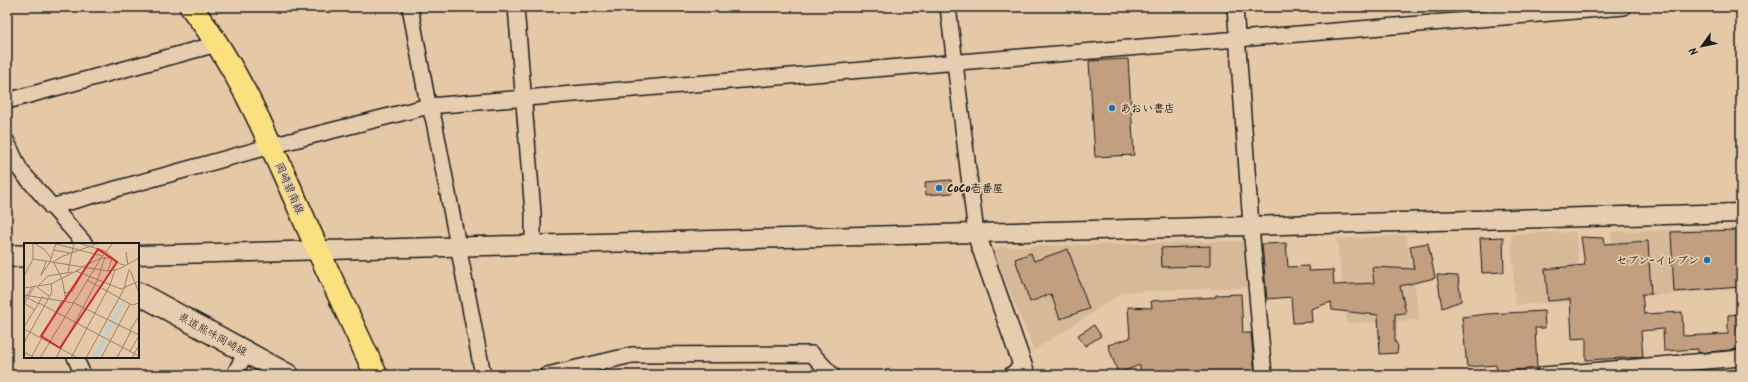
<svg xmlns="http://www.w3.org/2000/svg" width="1748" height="382" viewBox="0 0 1748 382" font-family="Kalam,'Klee One',sans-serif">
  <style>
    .built { fill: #d6b997 }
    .building { fill: #c19f7f; stroke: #1c1c1c }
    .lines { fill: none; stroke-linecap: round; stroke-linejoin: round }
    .minor-casing { stroke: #1c1c1c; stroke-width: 18 }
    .tertiary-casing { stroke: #1c1c1c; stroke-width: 21 }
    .secondary-casing { stroke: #1c1c1c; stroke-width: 24 }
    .primary-casing { stroke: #1c1c1c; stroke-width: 25 }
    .minor { stroke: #e5cdae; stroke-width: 15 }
    .tertiary { stroke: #e5cdae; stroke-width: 18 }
    .secondary { stroke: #e5cdae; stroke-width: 21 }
    .primary { stroke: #fbe080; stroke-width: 22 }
    .poi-dot { fill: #1f6fb2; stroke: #e5cdae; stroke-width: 1.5 }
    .labels { text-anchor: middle; stroke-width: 3.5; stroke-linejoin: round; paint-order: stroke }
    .poi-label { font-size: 11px; font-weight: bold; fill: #1c1c1c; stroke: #e5cdae; text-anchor: start }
    .street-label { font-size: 11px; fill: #1c1c1c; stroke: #e5cdae }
    .inset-river { fill: none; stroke: #95d8f7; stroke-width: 2 }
    .inset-road { fill: none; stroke: #95836f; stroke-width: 1 }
    .view { fill: #d62828; fill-opacity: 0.15; stroke: #d62828; stroke-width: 2 }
    .inset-edge { fill: none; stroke: #1c1c1c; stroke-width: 2 }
  </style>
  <rect width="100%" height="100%" fill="#e5c8a6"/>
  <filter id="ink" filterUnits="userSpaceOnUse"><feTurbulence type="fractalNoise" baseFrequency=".025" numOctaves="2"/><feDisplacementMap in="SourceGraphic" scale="8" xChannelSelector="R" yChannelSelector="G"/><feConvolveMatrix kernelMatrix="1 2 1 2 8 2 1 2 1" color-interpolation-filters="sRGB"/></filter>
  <g filter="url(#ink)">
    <path class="built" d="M1741 228V288L1617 299 1611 232Z
      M1575 232 1584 301 1515 305 1511 234Z
      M1406 235 1420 320 1347 323 1337 239Z
      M1247 241 1250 287 1124 292 1034 350 994 253 1000 247Z"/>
    <path class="building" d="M1128 59 1134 155 1095 157 1089 61Z
      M951 180 952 193 926 195 925 182Z
      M1741 230V287L1674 292 1671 232Z
      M1503 237 1504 272 1482 273 1480 238Z
      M1581 237 1603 238 1604 244 1648 241 1651 294H1642L1644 314 1682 312 1683 336 1728 334V315L1741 314V349L1698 353V349L1664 351 1663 329 1641 331 1643 357 1586 360V338L1572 339 1570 299 1548 301 1545 269 1585 265Z
      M1286 243 1288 267 1308 266 1309 271 1333 270 1334 285 1374 283 1372 267 1414 269 1410 246 1428 243 1435 278 1400 286 1406 313 1395 314V341L1398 346 1397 353 1380 354 1378 315 1332 310 1331 302 1311 309 1312 322 1293 323 1291 297 1267 299 1262 244Z
      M1210 246V266L1162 267 1161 248Z
      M1068 249 1089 309 1060 319 1051 294 1030 302 1015 259 1031 253 1034 261Z
      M1437 275 1458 276 1461 301 1442 308Z
      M1241 294 1243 333H1251L1255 375H1140V365L1118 373 1108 345 1130 338 1128 307 1152 308 1151 301 1216 297V295Z
      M1544 311 1545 328H1535L1537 368 1497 372 1496 365 1467 367 1462 317 1487 314Z
      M1094 325 1101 336 1085 346 1078 335Z"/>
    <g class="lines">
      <g class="minor-casing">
        <path id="minor" d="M410 7 427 99 434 121 483 375
          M516 7 533 213V244
          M948 7 976 233
          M1235 7 1252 238 1264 375
          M7 101 217 44
          M7 142 20 170 85 244
          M51 207 271 146 429 106 1624 7
          M75 357 83 375
          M234 375 246 352
          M547 375 632 355 812 354 832 375
          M1011 375 1022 366
          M1543 375 1741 358"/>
      </g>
      <g class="tertiary-casing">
        <path id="tertiary" d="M976 233 1026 375
          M138 255 1741 213"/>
      </g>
      <g class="secondary-casing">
        <path id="secondary" d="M7 256H25
          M138 293 288 375"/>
      </g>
      <g class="primary-casing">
        <path id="primary" d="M191 7C239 68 268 139 300 210 324 265 351 320 376 375"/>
      </g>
      <use href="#minor" class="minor"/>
      <use href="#tertiary" class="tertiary"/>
      <use href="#secondary" class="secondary"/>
      <use href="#primary" class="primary"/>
    </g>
  </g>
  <g class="poi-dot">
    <circle cx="1112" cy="108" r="4"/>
    <circle cx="939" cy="188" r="4"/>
    <circle cx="1707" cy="260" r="4"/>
  </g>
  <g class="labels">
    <g class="poi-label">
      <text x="1120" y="112">あおい書店</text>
      <text x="947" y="192">CoCo壱番屋</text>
      <text x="1699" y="264" text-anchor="end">セブン-イレブン</text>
    </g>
    <g class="street-label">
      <text transform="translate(290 188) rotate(66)" y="4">岡崎碧南線</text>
      <text transform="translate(213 334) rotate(29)" y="4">県道熊味岡崎線</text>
    </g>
  </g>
  <g transform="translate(24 243)">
    <rect width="115" height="115" fill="#e5c8a6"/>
    <path class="inset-river" d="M89 78 100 58M81 93 88 80M70 115 80 96"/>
    <path class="inset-road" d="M10 0 21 7 27 15M54 0 81 8 96 21 101 22M32 1 78 13M30 7 46 10M102 9 104 22M9 16 84 28 95 26 115 15M22 19 17 32 26 19 32 0M29 19 39 13 75 0M30 20 38 36 42 57M58 24 77 15 89 0M106 27 115 50M52 28 97 46 115 38M84 28 88 15M44 29 50 0M0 33 9 16V0M63 37 108 62 115 60M14 43 24 33 48 29M13 44 25 53M0 45 27 41 58 25M40 50 49 48 58 30M0 52 50 60 115 92M4 55 15 61M0 57 8 44M0 60 11 67M15 60 115 113M0 61 10 44M0 84 19 53M0 86 54 115M106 87 115 73M0 100 28 49 27 41M106 108 115 93M0 109 11 115M8 113 38 57M16 115 77 15H88M32 115 74 36 81 14M47 115 86 42 91 27M62 115 100 46 105 26M77 115 106 61M93 115 107 88M108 115 115 102"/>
    <path class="view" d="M74 6 93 19 36 105 17 93Z"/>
    <rect width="115" height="115" class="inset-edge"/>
  </g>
  <rect width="1748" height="382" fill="none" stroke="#e5cdae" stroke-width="24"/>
  <rect x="12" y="12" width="1724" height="358" fill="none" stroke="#1c1c1c" stroke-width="1.5" filter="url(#ink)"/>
  <g transform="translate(1702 46) rotate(237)" stroke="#e5cdae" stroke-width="3" paint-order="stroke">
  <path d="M0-3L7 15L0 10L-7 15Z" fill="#1c1c1c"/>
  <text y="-6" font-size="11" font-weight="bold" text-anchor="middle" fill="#1c1c1c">N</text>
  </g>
</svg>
